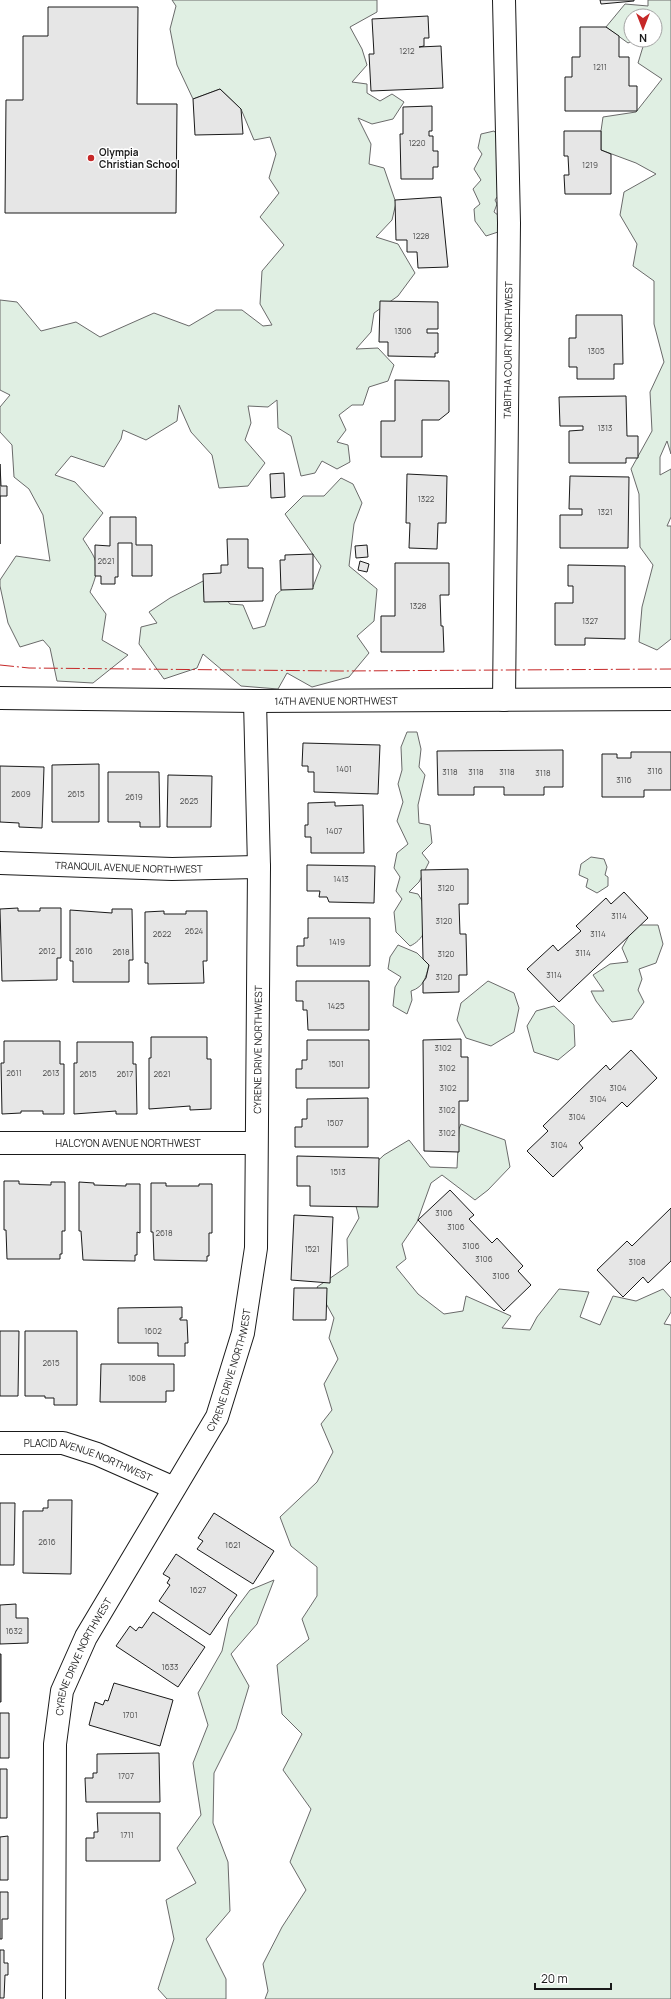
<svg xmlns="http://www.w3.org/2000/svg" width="671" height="1999" viewBox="0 0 671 1999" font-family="Manrope,sans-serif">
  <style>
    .green { fill: #e0efe3; stroke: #6a6a6a }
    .building { fill: #e6e6e6; stroke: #1a1a1a }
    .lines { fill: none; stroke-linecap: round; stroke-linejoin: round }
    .minor-casing { stroke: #1a1a1a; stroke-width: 24 }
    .minor { stroke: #fff; stroke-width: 22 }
    .power { stroke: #c62828; stroke-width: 1; stroke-dasharray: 14 3 2 3; stroke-linecap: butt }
    .poi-dot { fill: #c62828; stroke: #fff; stroke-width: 1.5 }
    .labels { text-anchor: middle; stroke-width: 3; stroke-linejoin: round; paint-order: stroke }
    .number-label { font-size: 8px; fill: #4d4d4d }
    .poi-label { font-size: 10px; font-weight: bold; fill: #1a1a1a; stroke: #fff; text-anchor: start }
    .street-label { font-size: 10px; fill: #1a1a1a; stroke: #fff }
  </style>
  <rect width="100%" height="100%" fill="#fff"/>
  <path class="green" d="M172 0H377V12L350 27 362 49 367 65 352 82 367 84V93L380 101 392 94 404 102 393 119 372 124 358 118 371 144 369 164 384 168 396 203 392 220 376 237 398 244 415 273 398 296 374 313 371 332 356 349 378 348 394 365 388 381 369 387 363 405H352L339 415 346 430 337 442 348 445 350 462 337 469 322 461 315 473 301 476 291 436 278 428 277 400 268 407 248 406 251 423 245 440 265 463 248 486 219 488 212 455 191 432 179 405 177 421 146 440 123 430 121 439 104 467 71 456 55 475 75 482 103 513 83 539C98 562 101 565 90 592L106 614 102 640 128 655 93 683 57 681 50 648 43 640 20 647 8 623 0 586V580L16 556 50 561 43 515 29 489 14 477 12 445 0 432V407L10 395 0 390V300L17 302 41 331 76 322 100 337 154 313 189 326 216 310H242L263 326 272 325 260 304 262 271 284 245 260 217 279 193 269 178 276 154 270 137 254 140 241 109 220 89 193 99 177 65 170 29 176 6Z
    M648 0H671V454L667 441 660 457V475L671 469V517L667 526H671V639L657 650 639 642 642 607 653 565 640 547 639 494 631 469 652 431 650 392 664 362 654 324V281L633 266 637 244 620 215 624 192 656 174 636 163 601 150V131L603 117 636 112 662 79 638 63 645 40H655V16H631V40H634L628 43 606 27 625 4 648 6Z
    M494 131 501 139 503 189 495 200 497 204 494 212 503 219 498 232 486 236 475 221 474 209 480 204 473 189 481 180 474 169 482 154 478 148 481 134Z
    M341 478 353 484 362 503 354 524 349 566 377 589 374 621 357 636 369 653 349 677 312 687 287 673 278 689 241 686 203 654 197 668 164 679 139 644 141 627 157 623 149 612 170 598 209 578 230 604 243 605 253 629 265 626 276 595 288 584 313 587 321 566 285 514 303 496H324Z
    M407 732H417L421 749 419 767 425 775 418 805 419 823 430 825 432 843 422 853 429 862 419 882 409 892 418 894C421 899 425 905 427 911 431 925 422 941 410 946L396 932 394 912 402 899 396 891 400 877 394 868 397 853 408 844 397 821 403 802 398 784 402 770 401 747Z
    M591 857 604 859 607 867 605 875 608 877V886L597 893 586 887 588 879 579 875 581 864Z
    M635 925H658L663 944 656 963 639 969 642 979 638 990 644 1002 632 1019 612 1022 596 1001 591 991H604L593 975 610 964 628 962 622 948Z
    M398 945 417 953 429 965C426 977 424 987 411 991L412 1000 407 1014 393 1006 395 987 401 977 388 969 390 957Z
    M488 981 514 993 519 1008 514 1032 491 1046 466 1038 457 1020 461 1003Z
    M554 1006 574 1025 575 1046 558 1060 534 1052 527 1026 536 1011Z
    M461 1124 505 1140 510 1167 488 1190 475 1200 442 1175 431 1183 417 1222 402 1244 406 1259 396 1267 418 1294 444 1314 463 1311 466 1296 511 1316 502 1328 530 1330 537 1317 559 1289 589 1292 580 1317 600 1325 613 1296 636 1301 663 1289 671 1298V1312L664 1324 671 1325V1999H265L268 1991 263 1964 282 1927 306 1890 290 1862 311 1809 283 1770 302 1734 282 1714 277 1665 309 1639 302 1619 317 1596V1567L291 1546 280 1517 317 1482 333 1452 321 1424 332 1410 324 1384 338 1359 329 1338 334 1318 317 1287 348 1266 347 1239 359 1218 355 1202 366 1172 384 1155 409 1140 430 1167 457 1168 459 1129Z
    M274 1580 257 1624 231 1654 249 1686 236 1729 214 1773 213 1823 228 1862 230 1911 206 1939 226 1979V1999H167L158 1989 174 1939 166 1900 196 1883 177 1848 201 1815 193 1763 208 1725 198 1693 222 1651 229 1618 250 1590Z"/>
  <path class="building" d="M600 0H634V1L601 4Z
    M48 7H138L137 104H177L176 213H5L6 100H23V36H48Z
    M428 16 429 38H424V46L419 47 441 46 443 88 371 91 369 54H374L372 19Z
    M580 27H606L619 36V57H629V86H637V111H565V77H572V57H580Z
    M220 89 241 109 243 134 195 135 193 99Z
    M432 106V131H429V136H433V151H438V167H433V179H401L400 134H403V107Z
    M564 131H601V150L611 154V194H565L564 175H569L568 156H564Z
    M441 197 448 267 418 268 417 252H407V240H396L395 200Z
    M380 301 438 302V329H427V333H438V353H435V357L388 356V342H379Z
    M576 315H622L623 364H614V379H577V367H569V338H576Z
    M395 380 449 381V412L439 420H422V457H381V421H395Z
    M626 396 627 436H638V458H626V463H569V431L583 430V426H560L559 397Z
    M0 464 1 486H7V496H0V544Z
    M284 473 285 497 271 498 270 474Z
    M407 474 447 476 446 523H438L437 549 409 548 410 523H406Z
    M570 476 629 477 628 548H560V515H582V509H569Z
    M110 517H136V545H152V576H132V543H118V577H115V584H101V576H95V545L110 546Z
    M227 539H248V568H263V601L204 602 203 574 221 573V565H228Z
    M367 545 368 557 356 558 355 546Z
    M313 554V589L281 590 280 560H285V555Z
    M360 561 369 564 367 572 358 570Z
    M395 563H449V595H440L441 626H443L444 652H381V616H395Z
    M568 565 625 566V639L585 638V645H555V603H573V586H568Z
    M303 743 380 745 378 794 314 792V772H308V766H302Z
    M563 750V787H544V795H504V787H474V795H438L437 751Z
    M631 752H671V790H644V797H602V754H617V758H631Z
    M99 764V822H52V765Z
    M0 766 44 767 42 828 19 827V823L0 822Z
    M108 772H159L160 827H140V822H108Z
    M168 775 212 776 211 827H167Z
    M335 802V806L363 805 364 853H311V837H305V825H308V803Z
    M307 865 375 866 374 903 329 902 327 897H319L320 891H307Z
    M468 869V904H459L460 934H466L467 975H459V992L423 993V982L426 978 429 965 423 959 421 870Z
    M624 892 648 918 559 1002 527 969 553 945 558 951 581 931 576 926 606 898 611 904Z
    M18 908V911H40V908H61V958H57V980L2 981 0 909Z
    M112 909H132L133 960H129V982H73V961H70V910L112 913Z
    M164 911V914H186V911H207V961H203L204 983 148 984V963H145V912Z
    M308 918H370V966H297V946H304V938H308Z
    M296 981H369V1030H308L307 1010H303V1001H296Z
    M151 1037H207V1059H211V1109L190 1110V1106L149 1109V1058H151Z
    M461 1039V1057H468V1101H459V1152L424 1151 423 1040Z
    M307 1040H369V1088H296V1069H302V1060H307Z
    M4 1041H60V1064H64V1114H43V1111H21V1113L2 1114 1 1063H4Z
    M77 1042H133V1064H136L137 1114H116V1111L74 1114V1063H77Z
    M631 1050 657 1078 627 1107 622 1102 579 1143 583 1148 553 1177 527 1151 548 1131 543 1126 606 1065 610 1070Z
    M368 1098V1147H295V1127H302V1119H307V1099Z
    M297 1156 379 1158 378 1207 310 1206V1186H297Z
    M4 1181H19V1184L51 1185V1182H65V1231H62V1254H60V1259H7L6 1230H4Z
    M79 1182 94 1183V1185L126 1186V1184H140V1233L137 1232V1255H135V1261L83 1260 81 1231H79Z
    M151 1183H166V1186H199V1184H212V1233H209V1256H207V1261L154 1260 153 1232H151Z
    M450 1190 474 1215 469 1219 492 1243 497 1238 523 1266 518 1271 531 1285 504 1311 418 1220Z
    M671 1208V1261L648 1283 643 1277 623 1297 597 1270 627 1241 632 1246Z
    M294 1215 333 1217 330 1283 291 1280Z
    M294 1288H327L326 1320H293Z
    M182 1307V1318H180V1320H187L188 1343H185V1356H158V1343H118V1308Z
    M0 1331H19L18 1396H0Z
    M25 1331H77V1405H54V1398H45V1396H25Z
    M101 1364H174V1391H166V1402H100Z
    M48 1500H72L71 1574 23 1573V1511H43V1508H48Z
    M0 1503H15L14 1565H0Z
    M214 1513 274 1551 253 1584 197 1549 203 1541 198 1538Z
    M176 1554 237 1595 210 1635 159 1601 170 1585 167 1583 170 1578 163 1574Z
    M16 1604V1618H28V1643L0 1644V1605Z
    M153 1612 205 1647 178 1687 116 1646 130 1626 136 1631 139 1627 142 1628Z
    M0 1654H1V1702H0Z
    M114 1683 173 1700 160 1746 89 1725 95 1702 103 1705 105 1700 108 1701Z
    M0 1713H9V1758H0Z
    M159 1753 160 1802H86L85 1778H93V1773H97V1754Z
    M0 1769H7V1818H0Z
    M97 1813H160V1861H86V1838H94V1832H98Z
    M8 1836V1880H0V1837Z
    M0 1892H8V1919H2V1939H0Z
    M0 1950H4V1963H8V1975H5L4 1998H0Z"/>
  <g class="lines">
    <g class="minor-casing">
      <g id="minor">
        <path id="s1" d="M0 698 255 701 671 699"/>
        <path id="s2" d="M504 700 509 223 504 0"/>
        <path id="s3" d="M0 863 172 869 259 867"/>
        <path id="s4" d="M0 1143H256"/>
        <path id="s5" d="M0 1443H63L97 1454 174 1488"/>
        <path id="s6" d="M54 1999 55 1744 62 1691 86 1637 217 1417 243 1333 256 1248 259 867 255 701"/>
      </g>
    </g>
    <use href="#minor" class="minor"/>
    <path class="power" d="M0 665 29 668 342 671 671 669"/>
  </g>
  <circle class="poi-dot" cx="91" cy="158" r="4"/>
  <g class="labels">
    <g class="number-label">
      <text x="407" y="54">1212</text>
      <text x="600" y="70">1211</text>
      <text x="417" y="146">1220</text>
      <text x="590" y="168">1219</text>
      <text x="421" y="239">1228</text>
      <text x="403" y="334">1306</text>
      <text x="596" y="354">1305</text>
      <text x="605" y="431">1313</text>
      <text x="426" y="502">1322</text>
      <text x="605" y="515">1321</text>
      <text x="106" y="564">2621</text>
      <text x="418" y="609">1328</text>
      <text x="590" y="624">1327</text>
      <text x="344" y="772">1401</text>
      <text x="655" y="774">3116</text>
      <text x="450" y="775">3118</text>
      <text x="476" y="775">3118</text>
      <text x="507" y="775">3118</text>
      <text x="543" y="776">3118</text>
      <text x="624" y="783">3116</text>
      <text x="21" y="797">2609</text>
      <text x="76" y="797">2615</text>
      <text x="134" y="800">2619</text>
      <text x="189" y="804">2625</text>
      <text x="334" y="834">1407</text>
      <text x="341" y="882">1413</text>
      <text x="446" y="891">3120</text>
      <text x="619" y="919">3114</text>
      <text x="444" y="924">3120</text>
      <text x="194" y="934">2624</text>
      <text x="162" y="937">2622</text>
      <text x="598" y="937">3114</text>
      <text x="337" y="945">1419</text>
      <text x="47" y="954">2612</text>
      <text x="84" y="954">2616</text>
      <text x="121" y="955">2618</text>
      <text x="583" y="956">3114</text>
      <text x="446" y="957">3120</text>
      <text x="554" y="978">3114</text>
      <text x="444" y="980">3120</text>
      <text x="336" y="1009">1425</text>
      <text x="443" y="1051">3102</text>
      <text x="336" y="1067">1501</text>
      <text x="447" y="1071">3102</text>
      <text x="14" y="1076">2611</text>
      <text x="51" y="1076">2613</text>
      <text x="88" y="1077">2615</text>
      <text x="125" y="1077">2617</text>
      <text x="162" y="1077">2621</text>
      <text x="448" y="1091">3102</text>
      <text x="618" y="1091">3104</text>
      <text x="598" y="1102">3104</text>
      <text x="447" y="1113">3102</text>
      <text x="577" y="1120">3104</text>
      <text x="335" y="1126">1507</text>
      <text x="447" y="1136">3102</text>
      <text x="559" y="1148">3104</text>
      <text x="338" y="1175">1513</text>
      <text x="444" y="1216">3106</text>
      <text x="456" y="1230">3106</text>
      <text x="164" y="1236">2618</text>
      <text x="471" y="1249">3106</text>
      <text x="312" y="1252">1521</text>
      <text x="484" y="1262">3106</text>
      <text x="637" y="1265">3108</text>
      <text x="501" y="1279">3106</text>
      <text x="153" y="1334">1602</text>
      <text x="51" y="1366">2615</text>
      <text x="137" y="1381">1608</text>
      <text x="47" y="1545">2616</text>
      <text x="233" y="1548">1621</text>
      <text x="198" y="1593">1627</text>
      <text x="14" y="1634">1632</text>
      <text x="170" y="1670">1633</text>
      <text x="130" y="1718">1701</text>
      <text x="126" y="1779">1707</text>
      <text x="127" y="1838">1711</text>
    </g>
    <g class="poi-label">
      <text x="99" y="156">Olympia<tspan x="99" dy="12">Christian School</tspan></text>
    </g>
    <g class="street-label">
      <text dy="4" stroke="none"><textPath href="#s2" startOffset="350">TABITHA COURT NORTHWEST</textPath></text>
      <text dy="4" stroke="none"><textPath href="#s1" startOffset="336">14TH AVENUE NORTHWEST</textPath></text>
      <text dy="4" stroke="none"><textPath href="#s3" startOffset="129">TRANQUIL AVENUE NORTHWEST</textPath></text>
      <text dy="4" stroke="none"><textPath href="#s6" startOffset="996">CYRENE DRIVE NORTHWEST</textPath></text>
      <text dy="4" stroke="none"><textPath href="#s4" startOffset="128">HALCYON AVENUE NORTHWEST</textPath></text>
      <text dy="4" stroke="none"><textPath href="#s6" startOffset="672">CYRENE DRIVE NORTHWEST</textPath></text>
      <text dy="4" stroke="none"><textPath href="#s5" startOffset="91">PLACID AVENUE NORTHWEST</textPath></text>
      <text dy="4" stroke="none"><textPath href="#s6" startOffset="348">CYRENE DRIVE NORTHWEST</textPath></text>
    </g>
  </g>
  <g transform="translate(643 28) rotate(180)"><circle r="19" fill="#ffffff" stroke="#a3a3a3"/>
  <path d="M0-3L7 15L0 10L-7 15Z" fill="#c62828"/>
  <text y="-6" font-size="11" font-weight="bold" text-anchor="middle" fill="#1a1a1a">N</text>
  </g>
  <path d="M535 1983v6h76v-6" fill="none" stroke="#1a1a1a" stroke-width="2"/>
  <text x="541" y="1983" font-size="12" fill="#1a1a1a" stroke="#ffffff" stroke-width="3" paint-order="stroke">20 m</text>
</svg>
